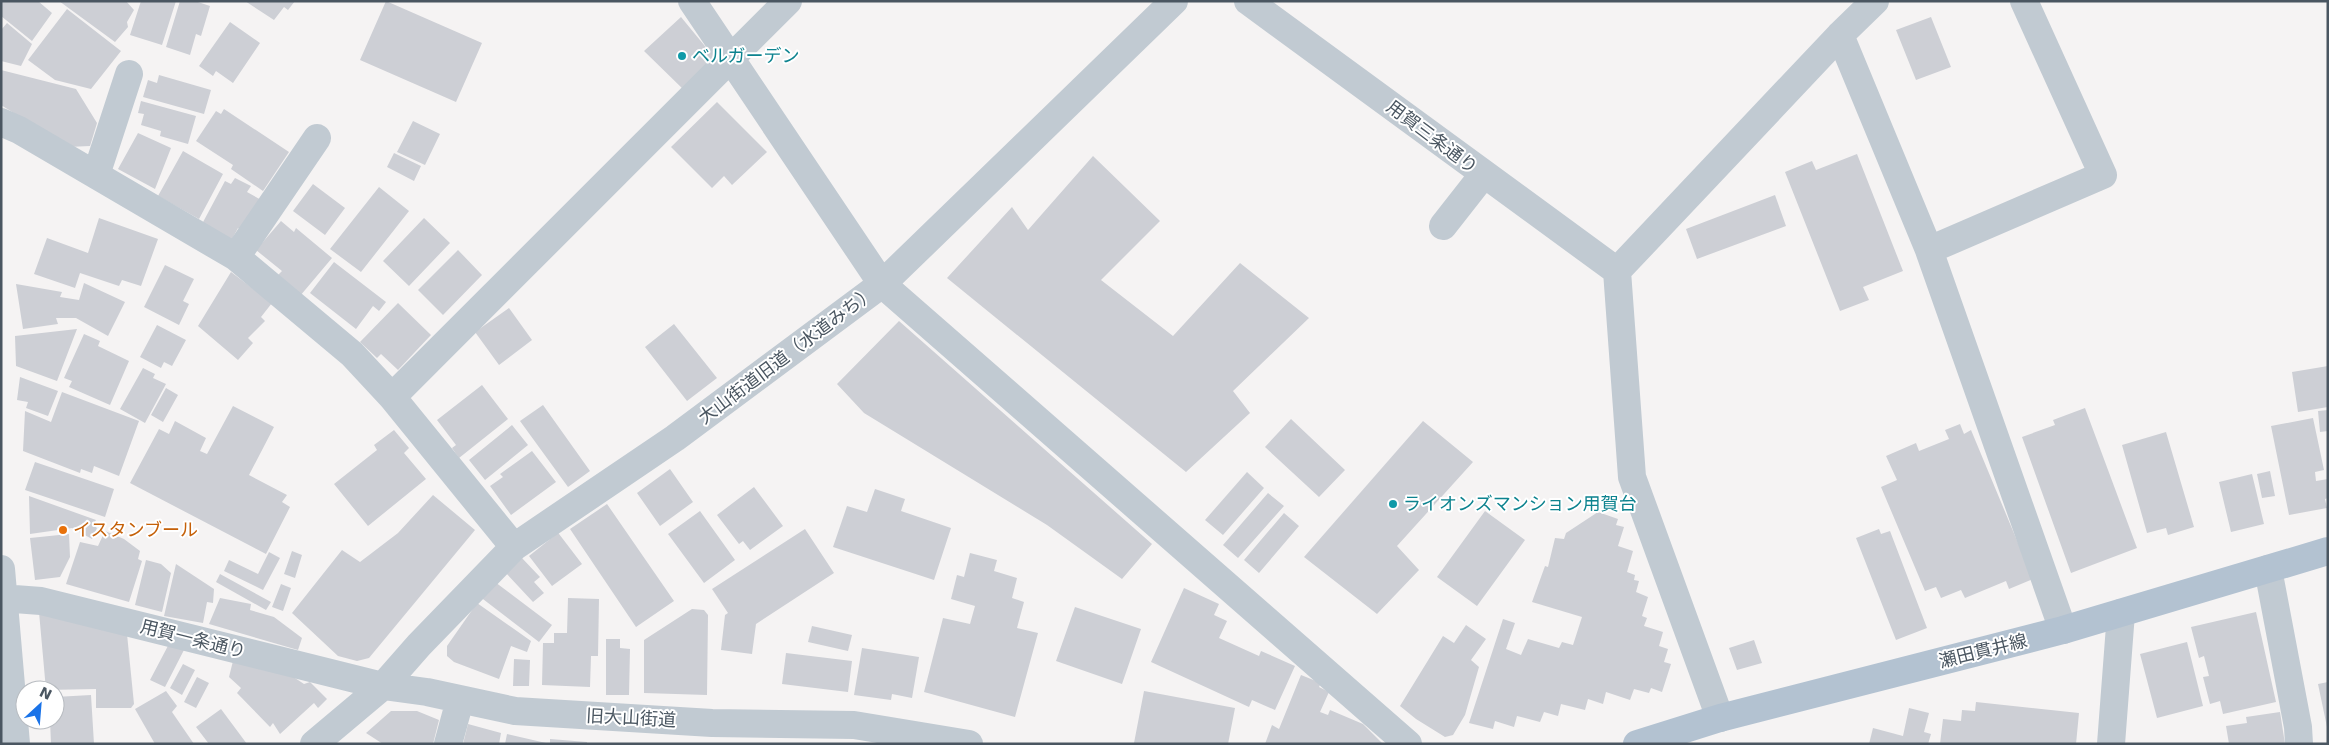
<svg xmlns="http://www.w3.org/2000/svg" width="2329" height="745" viewBox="0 0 2329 745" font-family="'DejaVu Sans','Noto Sans JP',sans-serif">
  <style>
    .building { fill: #cdcfd5 }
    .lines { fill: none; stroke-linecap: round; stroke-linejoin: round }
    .minor { stroke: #c1cad2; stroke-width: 28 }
    .major { stroke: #b3c2d1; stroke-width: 28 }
    .culture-dot { fill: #0f9aa8; stroke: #fff; stroke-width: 2 }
    .food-dot { fill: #e8710a; stroke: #fff; stroke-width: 2 }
    .labels { text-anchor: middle; stroke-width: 4; stroke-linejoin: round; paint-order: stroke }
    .culture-label { font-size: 18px; fill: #0d838f; stroke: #fff; text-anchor: start }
    .street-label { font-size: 18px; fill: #4a5661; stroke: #fff }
    .food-label { font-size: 18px; fill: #c56008; stroke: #fff; text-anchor: start }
  </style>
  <rect width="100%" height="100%" fill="#f5f3f3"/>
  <path class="building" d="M1 1H38L52 13 32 41 1 16Z
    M59 1H126L134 10 127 22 128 27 115 42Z
    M141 1H176L162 45 130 35Z
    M180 1H195L210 6 201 36 196 34 190 55 166 47Z
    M245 1H295L288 10 284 7 274 20Z
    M386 1 482 43 456 102 360 60Z
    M67 9 121 51 91 89 55 80 28 60Z
    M681 17 718 62 686 92 644 51Z
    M1931 17 1951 67 1916 80 1896 30Z
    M230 22 260 43 233 83 216 71 213 76 199 66Z
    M7 23 32 44 21 66 1 61V30Z
    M1 70 76 89 97 123 90 146 68 147 1 105Z
    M159 75 211 90 204 114 143 97 148 80 157 83Z
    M141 101 196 116 188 144 160 136 161 131 141 125 144 114 138 113Z
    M717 102 767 152 732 185 724 176 712 188 671 147Z
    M224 109 289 152 263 191 231 169 233 165 196 141 216 111 221 114Z
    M413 121 440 134 425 165 397 152Z
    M138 133 171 148 155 189 118 169Z
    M183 151 223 174 199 219 158 196Z
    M394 153 421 166 414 181 387 167Z
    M1857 154 1903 271 1863 287 1869 300 1840 311 1785 172 1812 161 1816 170Z
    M1093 156 1160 221 1101 280 1173 336 1240 263 1309 318 1233 391 1250 413 1186 472 947 278 1012 207 1028 230Z
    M235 178 251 186 247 192 263 201 245 232 238 228 231 241 202 224 225 181 231 184Z
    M313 184 345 208 325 235 293 211Z
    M379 187 409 211 361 272 330 249Z
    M1775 195 1786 226 1697 259 1686 229Z
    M99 218 158 239 141 286 122 280 119 286 80 273 75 288 34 274 47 238 88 253Z
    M424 218 450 243 409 286 383 261Z
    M281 221 294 232 296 228 332 258 300 296 276 277 282 271 256 250Z
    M458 250 482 275 443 315 418 290Z
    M334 262 386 302 379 311 373 306 356 329 310 293Z
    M165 265 194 279 183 301 189 304 179 325 144 307Z
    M231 272 272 303 261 317 265 321 248 338 253 343 238 360 198 326Z
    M84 283 125 302 108 336 76 318H56L58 324 23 329 16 284 62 292 60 297 79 300Z
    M398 303 431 335 398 370 381 354 377 358 360 342Z
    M509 308 532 340 499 365 475 332Z
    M899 321 1152 544 1122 579 1047 525 864 413 837 384Z
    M674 324 717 378 687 401 645 347Z
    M157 325 186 340 172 366 164 362 161 368 140 357Z
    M77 329 57 381 16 366 15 336Z
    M84 334 100 341 98 346 129 361 110 405 69 387 72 381 64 378Z
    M2328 366V407L2298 412 2292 372Z
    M143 368 155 374 153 378 166 384 145 423 120 409Z
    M20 377 58 391 48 416 26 408 28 402 17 400Z
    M482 385 508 419 459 458 452 448 456 445 437 420Z
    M166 388 178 395 163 422 151 415Z
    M62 392 139 421 119 476 94 466 92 473 81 469 80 473 23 451 25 411 51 422Z
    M543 405 590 471 568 487 520 421Z
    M233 406 274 427 249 475 287 495 282 502 290 507 266 554 130 483 159 429 169 434 175 421 206 438 200 451 207 454Z
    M2085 408 2137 548 2071 573 2022 437 2055 425 2053 420Z
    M2328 410V431L2320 432 2318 411Z
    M2313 418 2324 470 2315 472 2316 481 2328 479V498L2325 499 2327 508 2289 515 2271 426Z
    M1291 419 1345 470 1319 497 1265 447Z
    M1423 421 1473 462 1397 546 1419 570 1377 614 1304 557Z
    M1960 424 1964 434 1971 430 2033 579 2009 589 2006 581 1965 598 1961 590 1941 598 1936 587 1925 591 1881 487 1897 480 1886 456 1916 443 1919 451 1949 439 1945 430Z
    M512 425 528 445 485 480 469 460Z
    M394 430 409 448 404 453 426 479 368 526 334 484 377 450 374 445Z
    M2166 432 2194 527 2168 535 2166 528 2147 533 2122 445Z
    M532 451 556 482 511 515 490 486 503 477 500 474Z
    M35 462 114 489 105 517 25 490Z
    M670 469 693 502 660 526 637 493Z
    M2270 471 2275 496 2262 498 2257 474Z
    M1247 472 1264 488 1223 535 1205 520Z
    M2252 474 2264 524 2231 532 2219 482Z
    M754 487 783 526 750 550 743 541 739 544 717 515Z
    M875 489 905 499 901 511 951 528 934 580 833 547 847 506 867 512Z
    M1268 493 1284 506 1238 558 1223 545Z
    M433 495 475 530 369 658 357 661 338 656 292 613 342 550 360 562 398 533Z
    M29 496 96 520 93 525 97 528 92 539 72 528 30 534Z
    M607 504 674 601 636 627 570 529Z
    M700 511 735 560 704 583 668 534Z
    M1485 511 1525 540 1477 606 1437 577Z
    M1598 512 1618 519 1616 525 1624 527 1618 546 1633 551 1627 572 1635 575 1634 580 1639 581 1636 592 1648 597 1642 616 1647 618 1644 626 1663 632 1659 646 1668 649 1664 662 1671 664 1662 692 1651 688 1649 693 1634 689 1630 700 1606 692 1603 704 1588 699 1585 710 1561 704 1558 716 1544 712 1540 722 1517 716 1514 727 1495 721 1493 729 1469 723 1503 619 1515 623 1506 649 1521 655 1528 639 1559 648 1562 642 1573 645 1582 617 1532 602 1545 566 1548 567 1555 538 1564 539 1566 533Z
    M1284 513 1299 526 1259 573 1244 560Z
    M805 529 834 573 756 624 752 654 721 650 725 615 728 613 712 589Z
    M1879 529 1881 534 1890 531 1927 628 1896 640 1856 538Z
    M556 530 582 564 552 586 529 556 554 536 552 533Z
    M105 531 124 539 140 551 138 559 142 561 129 602 66 584 80 542 98 546Z
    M69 534 70 557 60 577 35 580 30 538Z
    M292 551 302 555 295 578 284 574Z
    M269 552 280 558 263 590 224 571 229 560 258 574Z
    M970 553 997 560 994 571 1017 578 1012 598 1024 602 1017 628 1038 633 1015 717 924 692 943 618 970 624 975 606 951 599 957 575 964 577Z
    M521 557 540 577 534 582 544 593 533 602 505 572Z
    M146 560 161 564 171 573 162 612 135 605Z
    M176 564 214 589 213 603 207 602 203 623 164 616Z
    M220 574 271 602 266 610 216 582Z
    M491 579 552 625 539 642 479 596Z
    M281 584 291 588 283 611 272 607Z
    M1184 588 1219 604 1214 615 1227 621 1219 638 1259 656 1261 651 1295 666 1275 710 1252 700 1249 707 1151 662Z
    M220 598 251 604 250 610 274 617 302 638 298 650 209 624Z
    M568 598 599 599 598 656H591L590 687 542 685 543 643H554V633H567Z
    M477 603 531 641 527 652 511 646 499 679 454 662 447 656V646Z
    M1075 607 1141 629 1122 684 1056 661Z
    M692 609 704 610 708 615 707 695 644 693V640Z
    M39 612 127 634 134 704 131 708H96V689L46 690Z
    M2256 612 2276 702 2223 714 2220 701 2210 704 2203 677 2209 676 2204 656 2199 658 2191 627Z
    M1466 625 1486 639 1471 660 1479 667 1465 715 1453 735 1445 737 1416 719 1400 706 1443 636 1454 643Z
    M812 626 852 635 848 651 808 642Z
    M606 639H620V648L630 649 629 695H606Z
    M1754 640 1762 663 1737 670 1729 648Z
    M170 642 184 650 165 687 150 680Z
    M2187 642 2203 706 2157 718 2140 654Z
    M862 648 919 657 912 698 892 694 891 700 854 695Z
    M786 653 852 661 848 692 782 684Z
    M514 659 530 660 529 686H513Z
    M233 661 292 676 304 684 310 682 327 699 318 708 314 703 280 734 273 723 270 727 237 693 241 688 229 677Z
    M183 664 195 670 182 695 170 688Z
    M1301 675 1321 683 1319 687 1329 692 1320 712 1328 715 1330 710 1363 724 1383 744H1265L1272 725 1279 729Z
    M197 677 209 683 196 708 184 702Z
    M2328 682V727H2327L2318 684Z
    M166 691 177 706 172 712 194 744H155L135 709Z
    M1144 691 1235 708 1228 744 1134 743Z
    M91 695 94 744H51L50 720H55V697Z
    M1976 702 2079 713 2076 744H1940L1943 719 1961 721 1962 710 1975 711Z
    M1909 708 1929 713 1924 732 1931 734 1928 744H1869L1873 728 1903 736Z
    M221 709 247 744H209L196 727Z
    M391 711H417L439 720 433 744H383L366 733Z
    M2280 712 2285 744H2229L2226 726 2247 723 2246 717Z
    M468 724 501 733 499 744H463Z
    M507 734 546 743V744H505Z
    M550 739 587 742V744H550Z"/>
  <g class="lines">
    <path class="minor" d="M692 1 882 284 1408 744
      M1248 1 1617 271
      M1840 35 1929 250 2063 630
      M1 122 19 130 236 257 352 354 392 397 514 547
      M96 175 129 74
      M1443 226 1483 175
      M1929 250 2103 175 2024 1
      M236 257 317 138
      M392 397 788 1
      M1 569 16 744
      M2268 569 2298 727 2299 744
      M1 598 41 601 383 686 419 645 514 547 675 438 882 284 1174 1
      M1720 718 1632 477 1617 271 1840 35 1875 1
      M314 744 383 686 427 692 515 711 712 723 854 725 969 744
      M448 744 460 700
      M2111 744 2121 613"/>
    <path class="major" d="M1637 744 1720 718 2063 630 2328 551"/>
  </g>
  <g class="culture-dot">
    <circle cx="682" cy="56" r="5"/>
    <circle cx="1393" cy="504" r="5"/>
  </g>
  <circle class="food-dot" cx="63" cy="530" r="5"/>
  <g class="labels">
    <g class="culture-label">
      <text x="692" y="62">ベルガーデン</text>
      <text x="1403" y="510">ライオンズマンション用賀台</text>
    </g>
    <g class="street-label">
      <text transform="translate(1432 137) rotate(37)" y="6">用賀三条通り</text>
      <text transform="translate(787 355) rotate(-37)" y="6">大山街道旧道（水道みち）</text>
      <text transform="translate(193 639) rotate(14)" y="6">用賀一条通り</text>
      <text transform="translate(1983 651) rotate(-14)" y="6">瀬田貫井線</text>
      <text transform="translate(631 718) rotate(3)" y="6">旧大山街道</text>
    </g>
    <g class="food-label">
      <text x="73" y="536">イスタンブール</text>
    </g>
  </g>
  <rect width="2329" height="745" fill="none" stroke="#4a5661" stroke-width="5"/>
  <g transform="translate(40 705) rotate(26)"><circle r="24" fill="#ffffff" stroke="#b7bbc0"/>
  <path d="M0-4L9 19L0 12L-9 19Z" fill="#1a73e8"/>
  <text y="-8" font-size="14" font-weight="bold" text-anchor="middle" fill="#4a5661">N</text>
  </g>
</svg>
